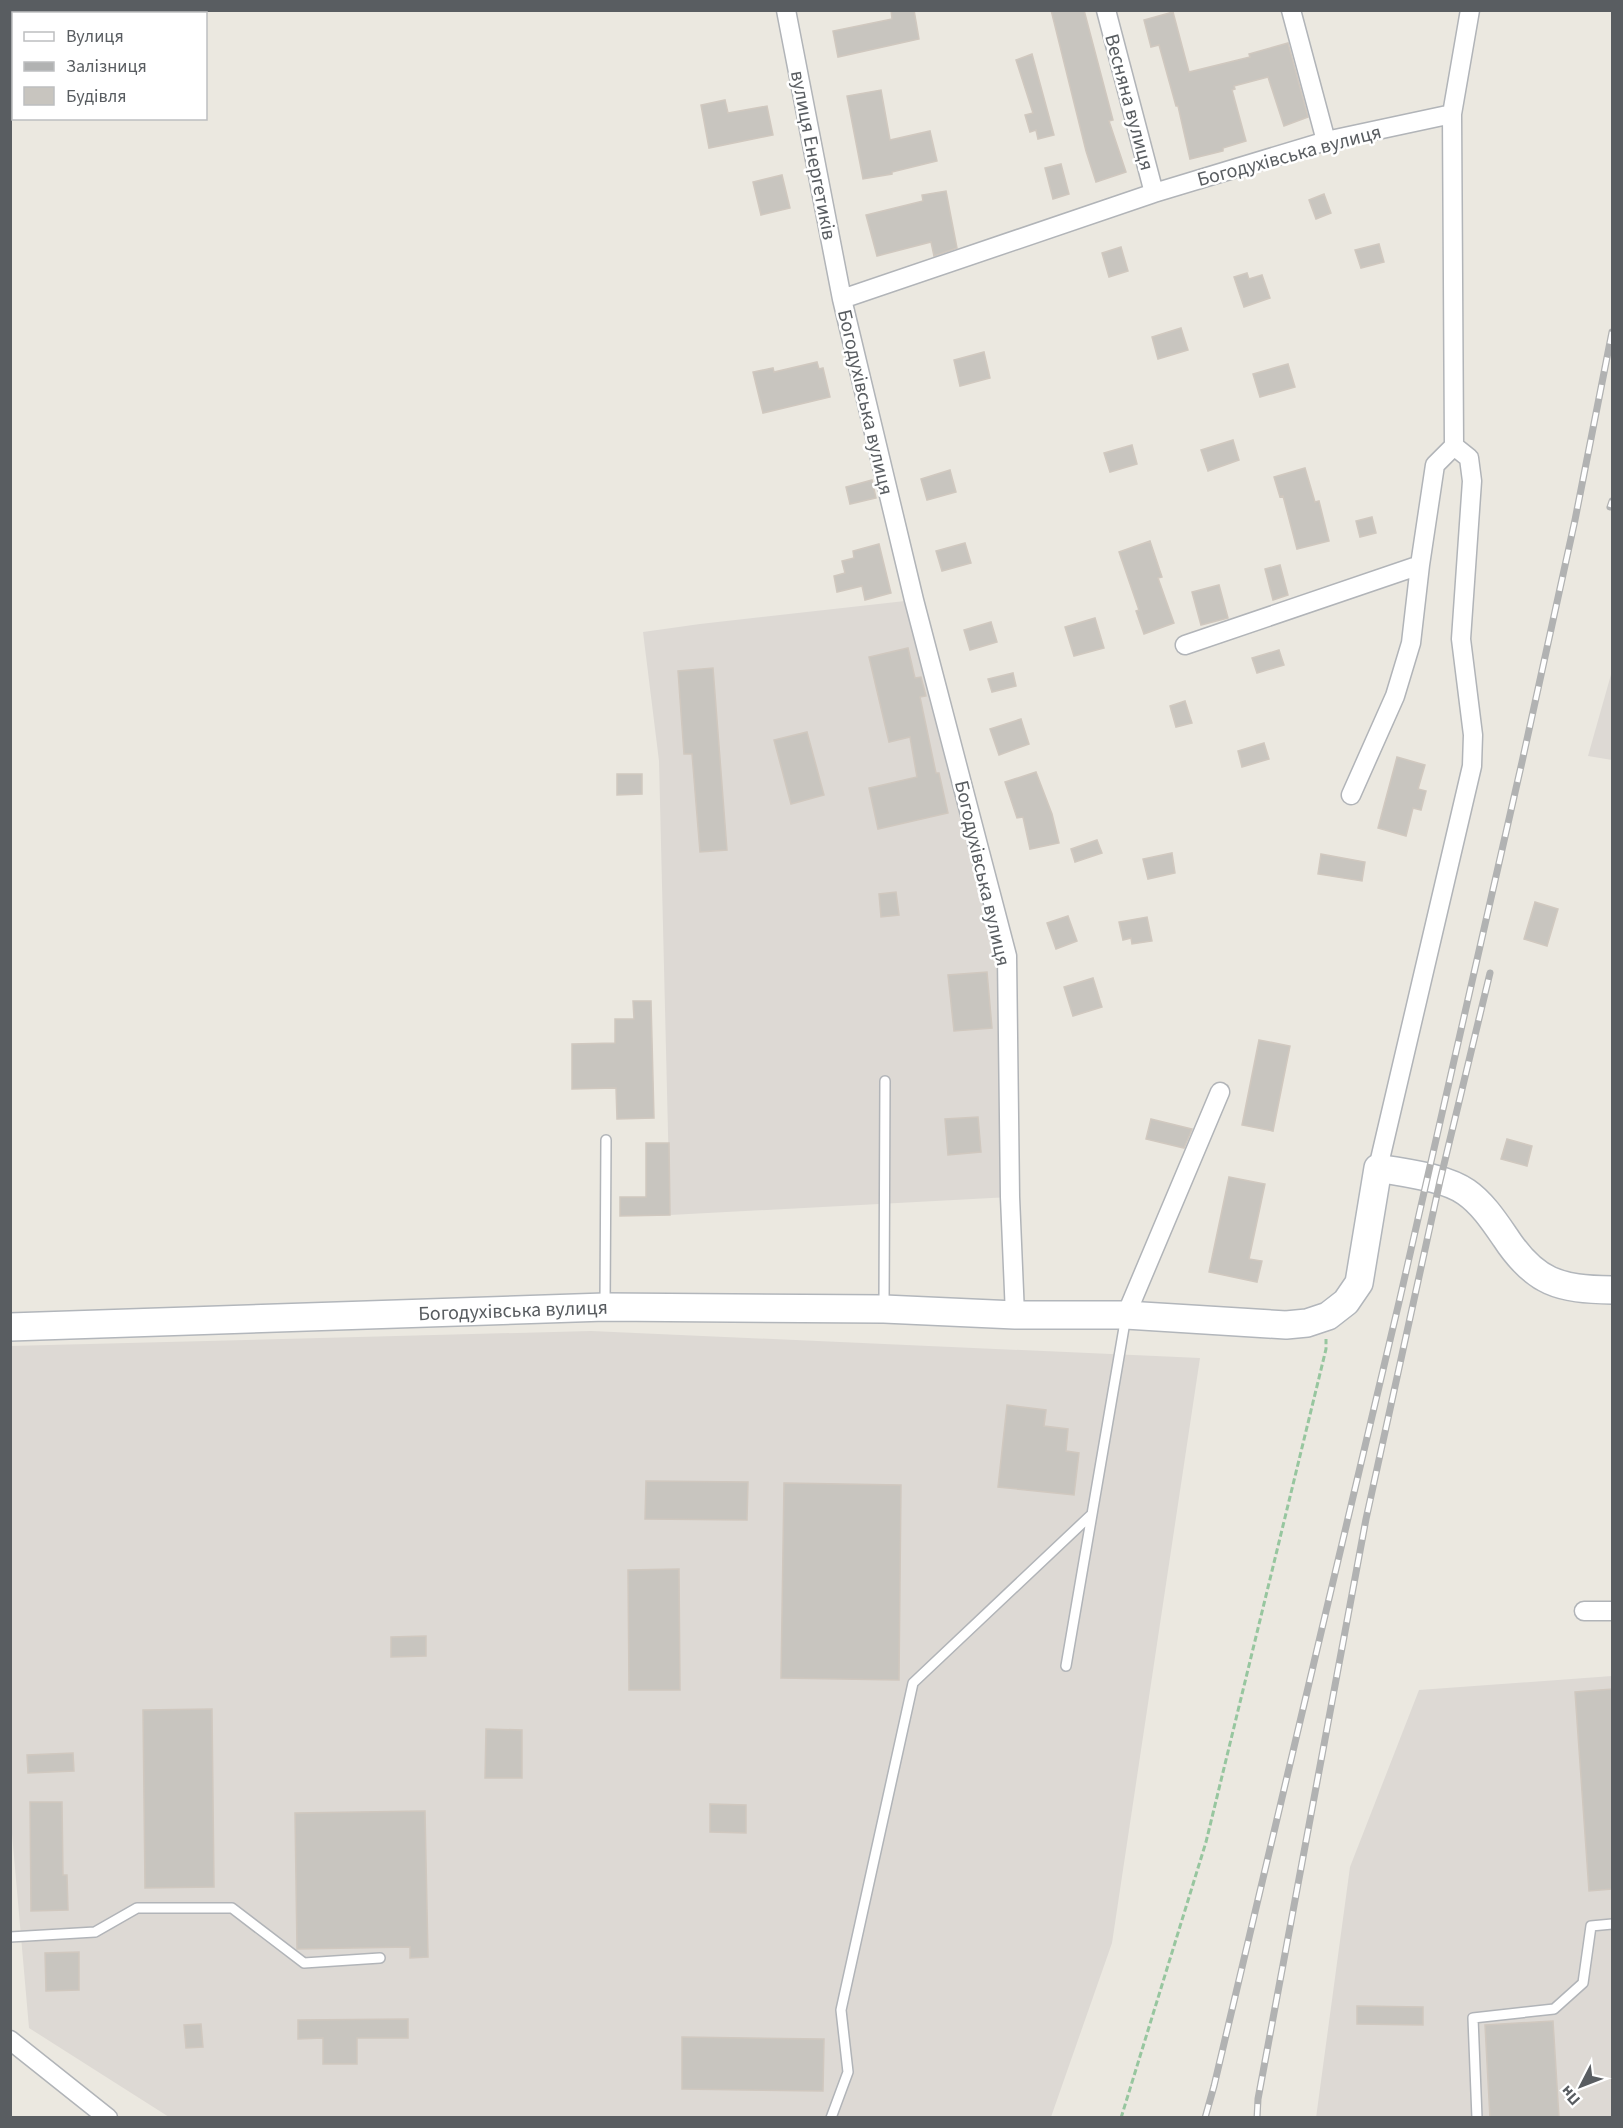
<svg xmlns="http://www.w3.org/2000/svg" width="1623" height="2128" viewBox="0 0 1623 2128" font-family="'Source Sans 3',sans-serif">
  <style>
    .industrial { fill: #ddd9d4 }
    .building { fill: #c8c5bf; stroke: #d0c8bf; stroke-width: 1.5 }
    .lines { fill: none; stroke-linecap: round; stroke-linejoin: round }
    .lane-casing { stroke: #b1b4b8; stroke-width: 12 }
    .street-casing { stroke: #b1b4b8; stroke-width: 21 }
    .secondary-casing { stroke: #b2b6bb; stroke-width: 30 }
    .path { stroke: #97c69f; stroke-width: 3; stroke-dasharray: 6 3; stroke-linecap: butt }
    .lane { stroke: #fff; stroke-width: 9 }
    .street { stroke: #fff; stroke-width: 18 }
    .secondary { stroke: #fff; stroke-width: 27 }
    .rail-casing { stroke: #b1b2b2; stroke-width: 7 }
    .rail { stroke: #fff; stroke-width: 4.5; stroke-dasharray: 14; stroke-linecap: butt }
    .labels { text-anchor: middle; stroke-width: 5; stroke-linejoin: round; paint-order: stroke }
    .street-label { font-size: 20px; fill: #595d61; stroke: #fff }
  </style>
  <rect width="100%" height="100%" fill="#ebe8e0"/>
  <path class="industrial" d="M914 600 1007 956 1010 1197 670 1215 659 761 643 632 700 624Z
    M1612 671V760L1588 756Z
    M591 1331 1200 1358 1112 1943 1051 2117H169L29 2028 10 1811V1346Z
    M1612 1676V2117L1316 2118 1350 1867 1419 1690Z"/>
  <path class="building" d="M891 10H914L919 39 838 57 833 31 892 19Z
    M1051 10H1084L1113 120 1109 121 1126 172 1096 182 1086 151Z
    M1173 12 1189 72 1250 57 1249 54 1288 43 1308 117 1284 126 1268 77 1234 86 1235 89 1232 90 1246 141 1223 148V151L1190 159 1178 106H1176L1159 45 1151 47 1144 20Z
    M1032 54 1054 135 1038 139 1036 130 1030 132 1025 115 1033 113 1016 60Z
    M881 90 890 140 930 131 937 161 892 172V174L863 179 847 96Z
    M725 100 728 113 767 106 773 135 709 148 701 105Z
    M1061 164 1069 194 1053 199 1045 168Z
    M782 175 790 208 761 215 753 182Z
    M946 191 957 248 934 256 931 242 877 256 866 215 923 201 922 195Z
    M1324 194 1331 213 1316 219 1309 200Z
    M1379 244 1384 262 1361 268 1355 250Z
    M1121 247 1128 271 1109 277 1102 253Z
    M1247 273 1249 279 1262 275 1270 298 1244 307 1234 277Z
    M1181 328 1188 350 1158 359 1152 337Z
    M984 352 990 378 960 386 954 360Z
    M817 362 819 369 823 368 830 397 763 413 753 372 773 368 774 372Z
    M1288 364 1295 387 1260 397 1253 374Z
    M1233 440 1239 460 1208 471 1201 450Z
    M1132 445 1137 464 1110 472 1104 453Z
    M1305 468 1315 502 1319 501 1329 541 1297 549 1283 496 1280 497 1274 477Z
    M950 470 956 492 927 500 921 479Z
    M872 480 876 498 850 504 846 487Z
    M1372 517 1376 533 1360 537 1356 521Z
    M1150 541 1162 577 1158 578 1174 623 1144 634 1136 611 1139 610 1119 552Z
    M965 543 971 563 942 571 936 551Z
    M879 544 891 593 865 600 862 586 837 592 834 576 845 573 842 561 854 558 853 551Z
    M1280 565 1288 595 1273 600 1265 569Z
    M1219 585 1228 618 1201 625 1192 592Z
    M1095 618 1104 648 1074 656 1065 627Z
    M991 622 997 642 970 650 964 630Z
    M908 648 915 678 921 677 926 696 920 697 936 773H939L948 813 878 829 869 788 917 777 910 737 889 742 869 657Z
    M1279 650 1284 665 1257 673 1252 658Z
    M713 668 727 850 700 852 692 754H684L678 671Z
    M1013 673 1016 686 992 692 988 679Z
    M1185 701 1192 723 1176 727 1170 706Z
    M1021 719 1029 744 999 755 990 729Z
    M807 732 824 795 791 804 774 740Z
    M1264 743 1269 759 1242 767 1238 751Z
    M1397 757 1425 765 1418 789 1426 791 1421 810 1413 808 1406 836 1378 828Z
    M1036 772 1052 814 1059 843 1030 849 1023 817 1017 818 1005 782Z
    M617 774H642V794L617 795Z
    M1097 840 1102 853 1075 862 1071 849Z
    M1172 853 1175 873 1148 879 1143 859Z
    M1321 854 1365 862 1362 881 1318 874Z
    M896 892 899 915 881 917 879 894Z
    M1535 902 1558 909 1547 946 1524 939Z
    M1068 916 1077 941 1056 949 1047 923Z
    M1147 917 1152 941 1132 944 1131 938 1123 940 1119 922Z
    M987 972 992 1028 954 1031 948 975Z
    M1093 978 1102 1007 1073 1016 1064 987Z
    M633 1001H651L654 1118 617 1119 616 1088 572 1089V1044L615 1043V1019H634Z
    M1259 1040 1290 1046 1273 1131 1242 1125Z
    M978 1117 981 1152 948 1155 945 1119Z
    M1151 1119 1192 1129 1184 1148 1146 1139Z
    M1507 1139 1532 1146 1527 1166 1501 1159Z
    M646 1143H669L670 1215 620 1216V1197H646Z
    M1229 1177 1265 1184 1249 1259 1262 1261 1257 1282 1209 1272Z
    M1007 1405 1046 1410 1044 1426 1068 1429 1066 1451 1079 1453 1074 1495 998 1487Z
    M646 1481 748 1482 747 1520 645 1519Z
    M784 1483 901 1485 899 1680 781 1678Z
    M679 1569 680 1690H629L628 1570Z
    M426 1636V1656L391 1657V1637Z
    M1612 1689V1889L1589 1891 1575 1692Z
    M212 1709 214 1887 145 1888 143 1710Z
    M486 1729 522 1730V1778H485Z
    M73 1753 74 1771 28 1773 27 1755Z
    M30 1802H62L63 1875H67L68 1910 31 1911Z
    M710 1804 746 1805V1833L710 1832Z
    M425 1811 428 1957 410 1958V1947L297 1949 295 1813Z
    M79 1952V1990L46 1991 45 1953Z
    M1357 2006 1423 2007V2025L1357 2024Z
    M408 2019V2038H357V2064H323V2038L298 2039V2020Z
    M1553 2021 1559 2118H1490L1485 2025Z
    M201 2024 203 2047 186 2048 184 2025Z
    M682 2037 824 2039 823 2091 682 2089Z"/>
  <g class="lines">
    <g class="lane-casing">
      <path id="lane" d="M605 1305 606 1140
        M884 1307 885 1081
        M1066 1666 1126 1316
        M10 1937 95 1932 137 1908H232L304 1963 380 1958
        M831 2118 848 2072 841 2010 913 1683 1092 1514
        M1477 2118 1473 2018 1554 2009 1583 1983 1591 1926 1612 1924"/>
    </g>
    <g class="street-casing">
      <path id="street" d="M786 10 842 299 914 600 1007 956 1010 1197 1015 1315
        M1106 10 1154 193
        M1291 10 1326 141
        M1452 114 1470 10
        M842 299 1154 193 1326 141 1452 114 1454 446 1469 458 1472 481 1461 639 1473 735 1472 766 1378 1168
        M1185 645 1420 565
        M1351 795 1395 696 1411 643 1420 565 1435 465 1454 446
        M1126 1315 1220 1092
        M1584 1611H1612
        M10 2040 108 2118"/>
    </g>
    <g class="secondary-casing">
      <path id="secondary" d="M10 1327 605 1307 884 1309 1015 1315H1126L1286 1325 1307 1323 1328 1316 1346 1302 1359 1283 1378 1168C1404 1173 1445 1177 1466 1192 1482 1203 1494 1221 1505 1237 1535 1283 1559 1289 1612 1290"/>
    </g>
    <path class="path" d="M1121 2118 1206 1842 1326 1349V1339"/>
    <use href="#lane" class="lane"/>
    <use href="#street" class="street"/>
    <use href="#secondary" class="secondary"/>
    <g class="rail-casing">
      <path id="rail" d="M1610 507 1612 501
        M1205 2118 1214 2086 1400 1298 1522 762 1575 520 1612 332
        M1257 2118 1258 2099 1366 1519 1440 1181 1490 973"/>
    </g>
    <use href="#rail" class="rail"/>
  </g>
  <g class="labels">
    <g class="street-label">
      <text transform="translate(1130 102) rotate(75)" y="7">Весняна вулиця</text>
      <text transform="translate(814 155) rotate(79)" y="7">вулиця Енергетиків</text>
      <text transform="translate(1289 155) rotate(-15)" y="7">Богодухівська вулиця</text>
      <text transform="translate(866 402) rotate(77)" y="7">Богодухівська вулиця</text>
      <text transform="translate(983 873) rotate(77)" y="7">Богодухівська вулиця</text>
      <text transform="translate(513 1310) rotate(-2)" y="7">Богодухівська вулиця</text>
    </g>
  </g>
  <rect width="1623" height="2128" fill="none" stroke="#595d61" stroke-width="24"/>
  <rect x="12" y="12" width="195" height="108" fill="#ffffff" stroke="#bdbec0" stroke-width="1.5"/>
  <rect x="24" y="32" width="30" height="9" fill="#ffffff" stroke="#bdbec0" stroke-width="1.5"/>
  <text x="66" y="42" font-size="18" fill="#595d61">Вулиця</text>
  <rect x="24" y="62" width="30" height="9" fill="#b1b2b2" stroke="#bdbec0" stroke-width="1.5"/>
  <text x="66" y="72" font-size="18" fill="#595d61">Залізниця</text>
  <rect x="24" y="87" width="30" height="18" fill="#c8c5bf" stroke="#bdbec0" stroke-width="1.5"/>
  <text x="66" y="102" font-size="18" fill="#595d61">Будівля</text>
  <g transform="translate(1581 2086) rotate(228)" stroke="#ffffff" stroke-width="4.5" paint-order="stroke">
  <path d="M0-4.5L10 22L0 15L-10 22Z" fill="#595d61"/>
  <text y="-9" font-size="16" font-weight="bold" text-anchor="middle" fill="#595d61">Пн</text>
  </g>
</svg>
